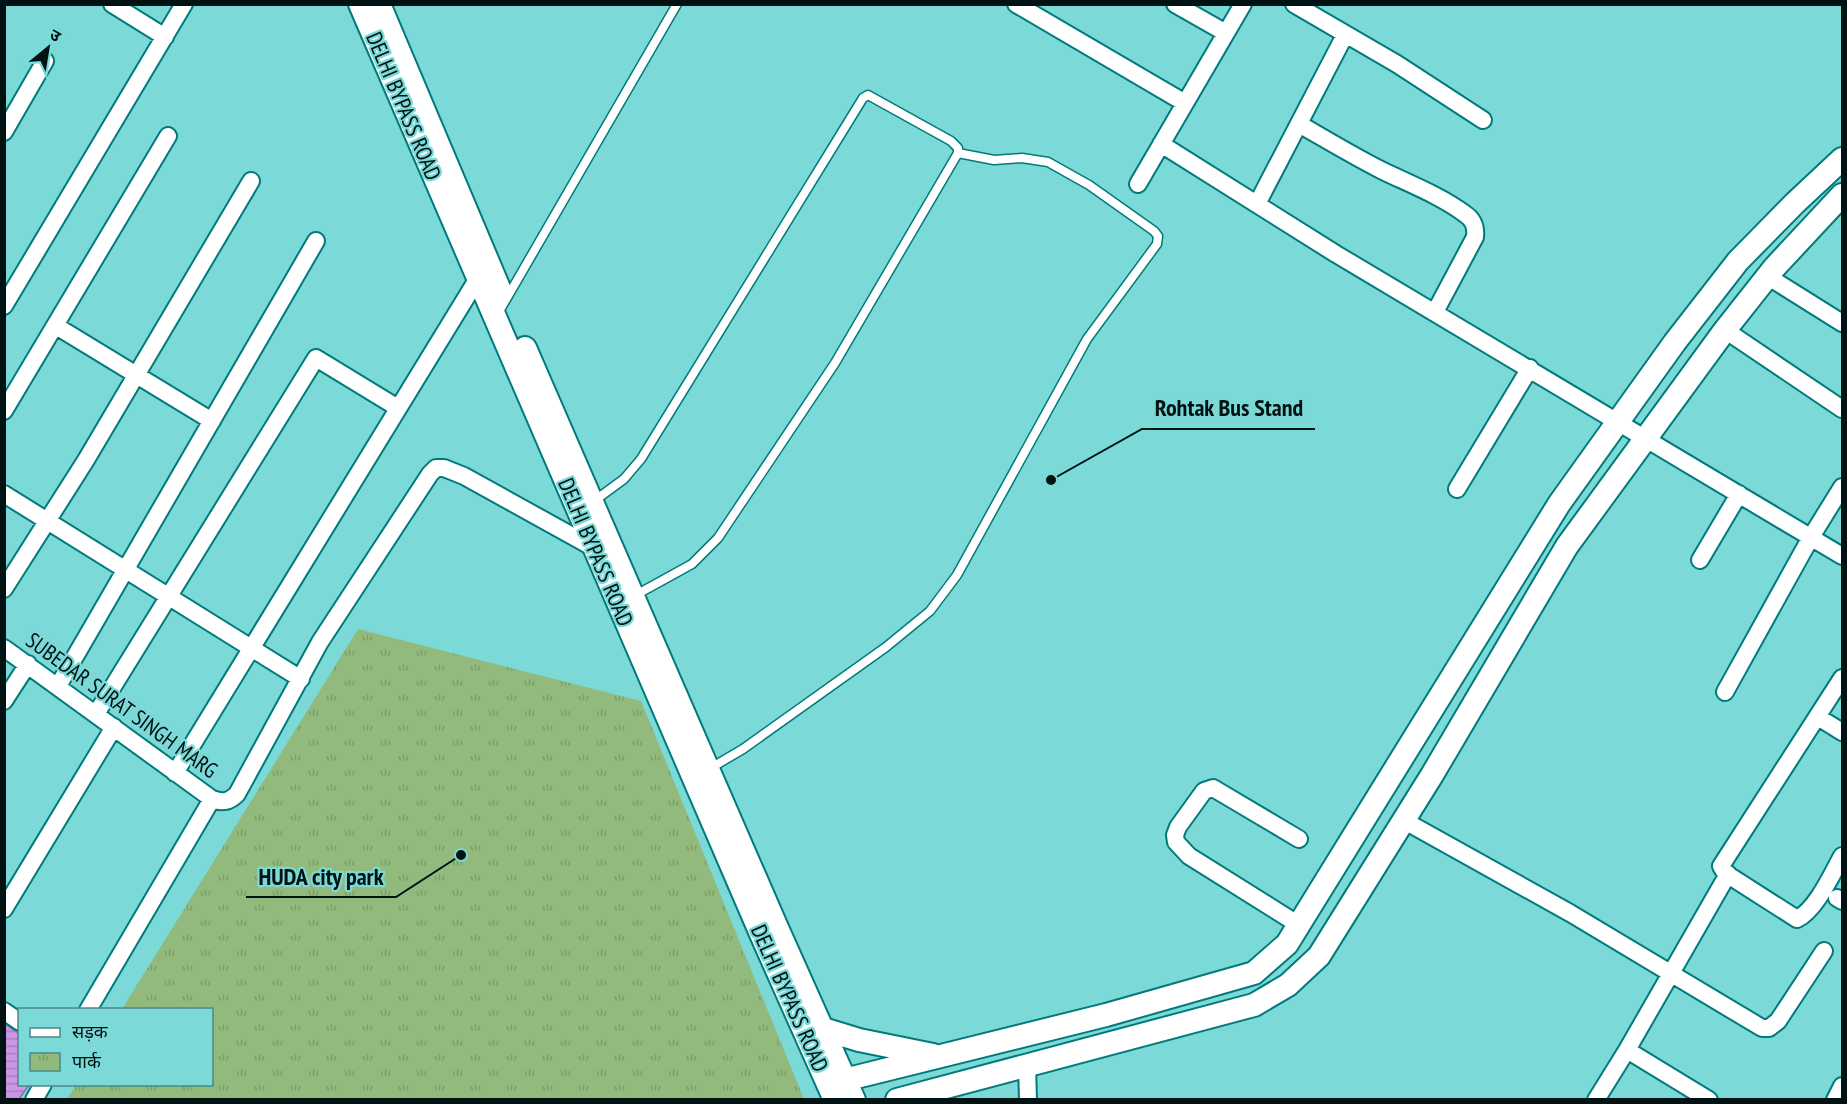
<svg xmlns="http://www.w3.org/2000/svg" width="1847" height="1104" viewBox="0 0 1847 1104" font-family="'PT Sans Narrow','Noto Sans Devanagari',sans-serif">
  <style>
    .park { fill: url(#park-tufts) }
    .water { fill: url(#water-rules); stroke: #8e6ea4; stroke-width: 1.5 }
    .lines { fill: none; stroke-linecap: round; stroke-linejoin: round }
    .lane-casing { stroke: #007a7a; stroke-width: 11 }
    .street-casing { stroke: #007a7a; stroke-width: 20 }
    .secondary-casing { stroke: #007a7a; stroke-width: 26 }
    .lane { stroke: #fff; stroke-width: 8 }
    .street { stroke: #fff; stroke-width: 16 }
    .secondary { stroke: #fff; stroke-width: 22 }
    .labels { text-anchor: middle; stroke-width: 4.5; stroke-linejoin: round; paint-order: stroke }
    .street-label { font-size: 22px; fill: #011212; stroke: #7bd9d8 }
    .leader { fill: none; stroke: #011212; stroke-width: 2 }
    .callout-dot { fill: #011212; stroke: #7bd9d8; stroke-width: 2 }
    .callout-label { font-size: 24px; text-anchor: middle; font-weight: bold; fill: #011212; stroke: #7bd9d8; stroke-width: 4.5; stroke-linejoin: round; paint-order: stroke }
  </style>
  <defs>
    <pattern id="park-tufts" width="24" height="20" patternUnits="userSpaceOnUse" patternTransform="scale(1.5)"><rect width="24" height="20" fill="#92ba7c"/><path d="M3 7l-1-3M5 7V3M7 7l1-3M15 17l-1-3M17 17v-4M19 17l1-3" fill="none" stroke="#7c9f6a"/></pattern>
    <pattern id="water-rules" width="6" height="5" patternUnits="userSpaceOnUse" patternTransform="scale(1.5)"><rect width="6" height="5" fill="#cb96e3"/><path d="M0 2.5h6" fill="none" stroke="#ad80c2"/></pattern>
  </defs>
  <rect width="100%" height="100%" fill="#7bd9d8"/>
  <path class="park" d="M358 629 641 701 804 1099H67L76 1085 212 1084V1010L122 1009Z"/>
  <path class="water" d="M4 1023 19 1034 20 1084 29 1085 19 1099H5Z"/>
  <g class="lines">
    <g class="lane-casing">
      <path id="lane" d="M497 315 677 4
        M594 501 624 479 641 459 863 98 868 95 951 141 958 148V153L835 363 718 538 692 564 634 596
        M709 769 743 749 886 647 930 611 957 575 1087 339 1157 244 1158 236 1154 231 1089 185 1048 162 1022 158 994 160 958 153"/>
    </g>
    <g class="street-casing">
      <path id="street" d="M112 4 165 37
        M1016 4 1185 103
        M1175 4 1226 33
        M1294 4 1397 64 1483 120
        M1299 124C1327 140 1355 157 1383 171 1410 184 1441 196 1465 214 1474 220 1476 227 1475 237L1435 312
        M4 132 45 61
        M1161 144 1336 254 1842 556
        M1138 184 1243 4
        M1257 204 1345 35
        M1767 276 1842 323
        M4 306 184 4
        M56 326 212 421
        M1725 330 1842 409
        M4 411 168 136
        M1457 489 1530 368
        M4 494 301 679
        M1700 560 1739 494
        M4 589 86 460 251 181
        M4 648 212 799
        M1842 678 1721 866 1725 873 1797 919C1816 910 1832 874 1842 856
        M58 686 316 241
        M1725 692 1811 537 1842 487
        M4 701 28 664
        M96 714 316 358 398 408
        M1818 717 1842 732
        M175 773 483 270
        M1403 820 1570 913 1762 1028H1769L1778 1021 1824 951
        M1837 898 1842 901
        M4 909 114 727
        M1299 925 1189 856 1176 842 1175 835 1178 827 1204 791 1213 788 1299 839
        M88 1010 212 799C223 803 229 802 237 794L320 642 430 474 436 468H444L464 476 594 548
        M4 1011 20 1022
        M1627 1050 1709 1100
        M1027 1065 1028 1100
        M34 1100 43 1084
        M1596 1100 1627 1050 1728 874
        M1835 1100 1842 1086"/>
    </g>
    <g class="secondary-casing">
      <path id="secondary" d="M360 4 761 934 835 1100
        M379 4 501 293
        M525 348 777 928 854 1100
        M823 1029 859 1040 933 1055
        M828 1084 1106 1015 1254 973 1287 944 1559 504 1675 342 1738 261 1795 203 1842 159
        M897 1100 1254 1005 1288 985 1319 956 1432 775 1567 546 1725 330 1774 268 1842 195"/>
    </g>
    <use href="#lane" class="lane"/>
    <use href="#street" class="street"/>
    <use href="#secondary" class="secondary"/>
  </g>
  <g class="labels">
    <g class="street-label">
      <text transform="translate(404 106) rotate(67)" y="8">DELHI BYPASS ROAD</text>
      <text transform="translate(596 552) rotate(67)" y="8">DELHI BYPASS ROAD</text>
      <text transform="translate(122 705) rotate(36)" y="8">SUBEDAR SURAT SINGH MARG</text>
      <text transform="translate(790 998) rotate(66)" y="8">DELHI BYPASS ROAD</text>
    </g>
  </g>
  <path class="leader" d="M1051 480L1142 429H1315M461 855L396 897H246"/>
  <g class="callout-dot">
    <circle cx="1051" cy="480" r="6"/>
    <circle cx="461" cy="855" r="6"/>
  </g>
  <g class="callout-label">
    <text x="1229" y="416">Rohtak Bus Stand</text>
    <text x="321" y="885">HUDA city park</text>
  </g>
  <rect width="1847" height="1104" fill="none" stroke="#011212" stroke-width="12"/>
  <rect x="18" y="1008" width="195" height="78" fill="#7bd9d8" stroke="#4a8989" stroke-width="1.5"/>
  <rect x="30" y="1028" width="30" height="9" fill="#ffffff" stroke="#4a8989" stroke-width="1.5"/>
  <text x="72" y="1038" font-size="18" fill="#011212">सड़क</text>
  <rect x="30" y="1053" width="30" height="18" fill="url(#park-tufts)" stroke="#4a8989" stroke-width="1.5"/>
  <text x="72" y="1068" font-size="18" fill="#011212">पार्क</text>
  <g transform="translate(48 48) rotate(30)" stroke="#7bd9d8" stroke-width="4.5" paint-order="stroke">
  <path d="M0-4.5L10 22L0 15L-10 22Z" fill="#011212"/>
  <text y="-9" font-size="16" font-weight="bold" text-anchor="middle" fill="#011212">उ</text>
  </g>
</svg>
